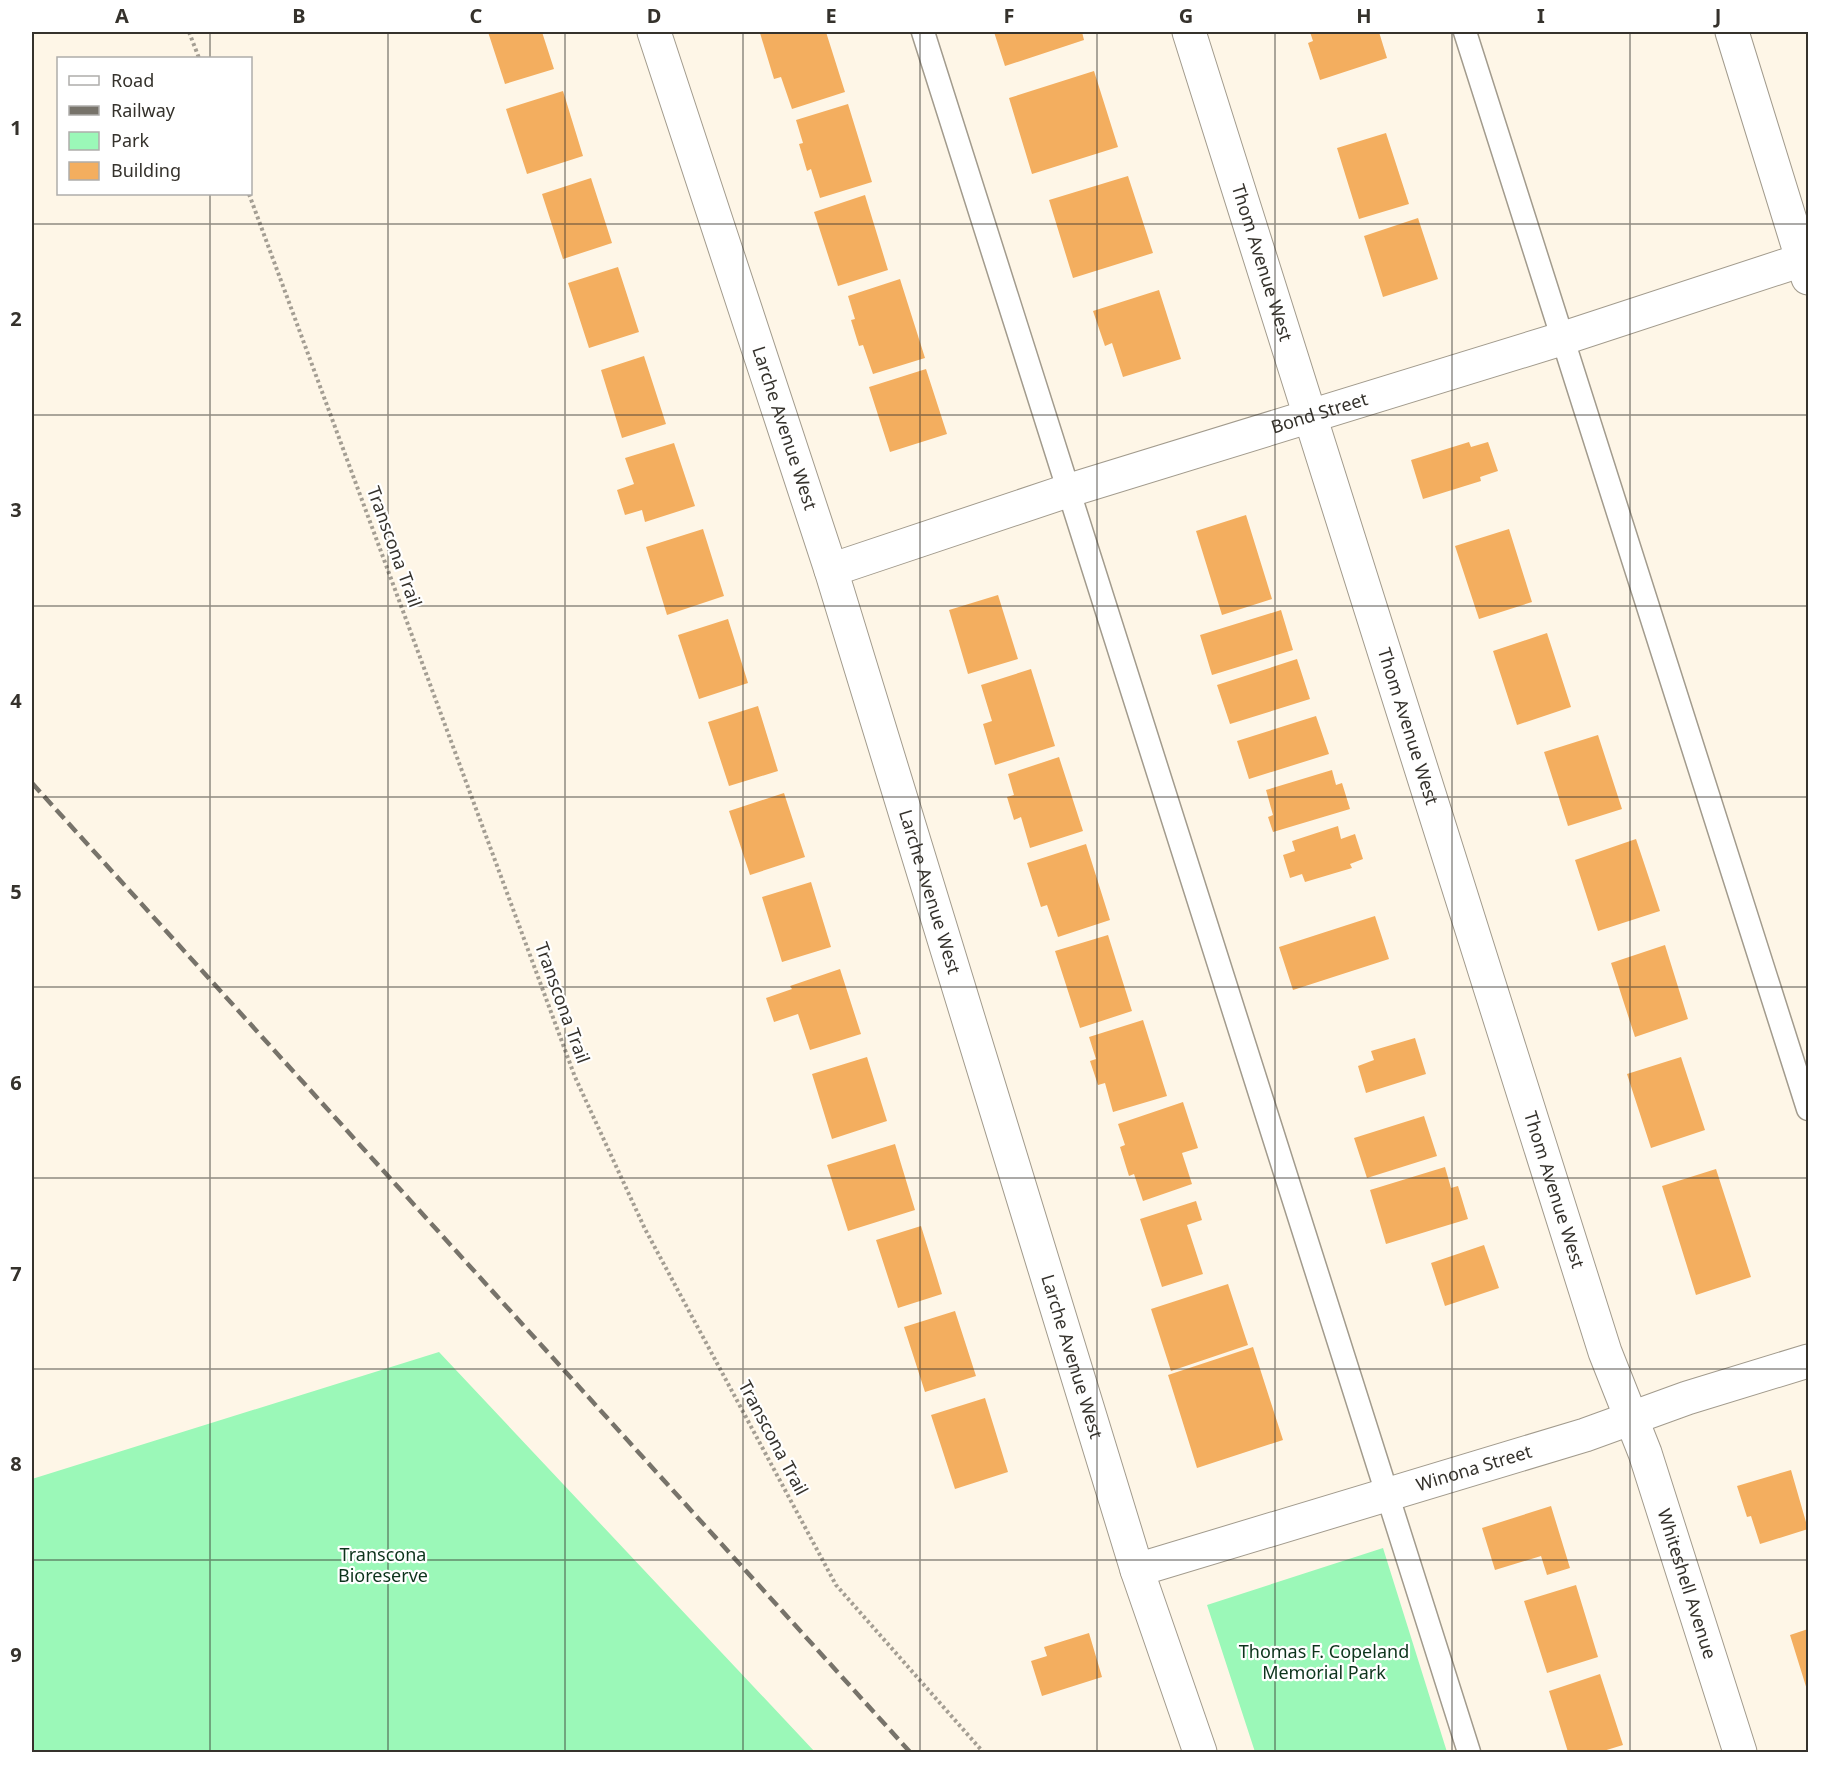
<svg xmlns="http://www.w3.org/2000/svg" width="1840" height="1784" viewBox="0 0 1840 1784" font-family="'Noto Sans',sans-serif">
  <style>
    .green { fill: #9bf8b8 }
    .building { fill: #f3ae5f }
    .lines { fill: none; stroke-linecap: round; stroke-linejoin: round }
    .lane-casing { stroke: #a29b8d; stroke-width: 25 }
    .street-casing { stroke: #a29b8d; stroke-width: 35 }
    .path { stroke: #a49e93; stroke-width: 4; stroke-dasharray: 3 3; stroke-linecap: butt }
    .lane { stroke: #fff; stroke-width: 22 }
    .street { stroke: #fff; stroke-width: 33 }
    .rail { stroke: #77736a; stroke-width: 4.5; stroke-dasharray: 12 6; stroke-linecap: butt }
    .grid { fill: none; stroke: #35322c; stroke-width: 1.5; stroke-opacity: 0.55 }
    .labels { text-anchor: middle; stroke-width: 4.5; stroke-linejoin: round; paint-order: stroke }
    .street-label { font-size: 18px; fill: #35322c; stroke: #fff }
    .park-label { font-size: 18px; fill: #0d341c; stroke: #fff }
    .neatline { fill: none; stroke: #35322c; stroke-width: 2 }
    .grid-label { font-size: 20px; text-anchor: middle; font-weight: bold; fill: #35322c }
  </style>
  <rect width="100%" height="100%" fill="#fef6e7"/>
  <path class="green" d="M439 1352 815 1752H32V1479Z
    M1383 1548 1447 1752H1255L1207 1605Z"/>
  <path class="building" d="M488 32H542L554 69 505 84Z
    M766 32H826L845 92 792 109 781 77 774 79 760 33Z
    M994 32H1082L1084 40 1005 66Z
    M1310 32H1379L1387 58 1320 80 1308 43 1313 41Z
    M1094 71 1118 147 1032 174 1009 98Z
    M563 91 583 156 527 174 506 109Z
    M848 104 872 182 820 198 811 169 807 171 799 144 803 143 796 120Z
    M1386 133 1409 204 1359 219 1337 148Z
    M1128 176 1153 253 1073 278 1049 200Z
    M591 178 612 243 563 259 542 194Z
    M865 195 888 270 838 286 814 212Z
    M1418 218 1438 279 1383 297 1364 236Z
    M618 267 639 332 589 348 568 283Z
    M900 279 925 358 873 374 863 345 859 346 851 320 855 319 848 296Z
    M1159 290 1181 359 1123 377 1112 343 1105 346 1093 311Z
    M644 356 666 424 622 438 601 370Z
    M926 369 947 434 890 452 869 387Z
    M1469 442 1471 447 1488 442 1498 471 1480 477 1481 481 1423 499 1411 460Z
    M674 443 695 506 645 522 642 510 625 515 617 490 634 484 625 458Z
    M1246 515 1272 599 1222 615 1196 531Z
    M703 529 724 596 667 615 646 547Z
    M1509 529 1532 602 1479 619 1455 546Z
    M998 595 1018 659 968 674 949 610Z
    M1281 610 1293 650 1212 675 1200 635Z
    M728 619 748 683 699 699 678 635Z
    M1547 633 1571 707 1517 725 1493 651Z
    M1297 659 1310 699 1230 724 1217 685Z
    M1031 669 1055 746 995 765 983 724 992 721 981 685Z
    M758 706 778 771 729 786 708 722Z
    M1316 716 1329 754 1249 779 1237 741Z
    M1598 735 1622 809 1568 826 1544 752Z
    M1059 757 1083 831 1030 848 1021 817 1014 820 1007 797 1014 795 1008 774Z
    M1332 770 1336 785 1342 783 1350 809 1273 832 1268 817 1273 815 1266 790Z
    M784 793 805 857 750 875 729 811Z
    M1338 826 1341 839 1355 834 1363 859 1350 864 1352 868 1305 882 1302 874 1290 878 1283 855 1295 851 1292 841Z
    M1636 839 1660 911 1598 931 1575 860Z
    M1086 844 1110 920 1058 937 1047 905 1041 907 1027 863Z
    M811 882 831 947 782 962 762 897Z
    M1375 916 1389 959 1293 990 1279 947Z
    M1108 935 1132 1011 1080 1028 1055 951Z
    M1665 945 1688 1019 1635 1037 1611 963Z
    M840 969 861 1034 810 1050 798 1014 774 1022 766 998 792 989 790 986Z
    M1143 1020 1167 1096 1113 1112 1105 1083 1098 1085 1090 1061 1096 1059 1089 1037Z
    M1415 1038 1426 1074 1366 1093 1358 1066 1374 1060 1371 1051Z
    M867 1057 887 1121 832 1139 812 1074Z
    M1681 1057 1705 1130 1651 1148 1627 1074Z
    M1183 1102 1198 1148 1182 1153 1192 1184 1143 1201 1134 1174 1129 1176 1120 1147 1125 1145 1118 1124Z
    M1424 1116 1437 1156 1367 1178 1354 1138Z
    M895 1144 915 1210 848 1231 827 1165Z
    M1445 1167 1451 1188 1458 1186 1468 1219 1386 1244 1370 1190Z
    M1716 1169 1751 1277 1696 1295 1662 1186Z
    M1196 1201 1202 1220 1187 1225 1203 1274 1162 1287 1140 1219Z
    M921 1226 942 1294 898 1308 876 1240Z
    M1484 1245 1499 1288 1445 1306 1431 1263Z
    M1228 1284 1248 1345 1171 1371 1151 1309Z
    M955 1311 976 1376 925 1392 904 1327Z
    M1253 1347 1283 1440 1197 1468 1168 1375Z
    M985 1398 1008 1472 955 1489 931 1415Z
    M1791 1470 1808 1529 1760 1544 1751 1516 1747 1517 1737 1486Z
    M1551 1506 1570 1568 1547 1575 1541 1556 1495 1570 1482 1528Z
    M1576 1585 1598 1657 1547 1673 1524 1601Z
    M1808 1629V1693L1790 1635Z
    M1089 1633 1102 1677 1042 1696 1031 1661 1047 1656 1044 1647Z
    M1600 1674 1623 1745 1600 1752H1568L1549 1691Z"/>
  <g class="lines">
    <g class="lane-casing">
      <path id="lane" d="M923 32 1469 1752
        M1465 32 1808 1109"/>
    </g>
    <g class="street-casing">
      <g id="street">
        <path id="s1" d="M654 32 831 570 1137 1570 1200 1752"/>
        <path id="s2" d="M1189 32 1605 1352 1645 1453 1740 1752"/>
        <path d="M1732 32 1808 278"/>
        <path id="s3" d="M831 570 1067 491 1561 339 1808 258"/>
        <path id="s4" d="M1137 1570 1585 1435 1687 1398 1808 1361"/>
      </g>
    </g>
    <path class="path" d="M189 32 199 58
      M249 194 575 1077 645 1229 836 1585 983 1752"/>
    <use href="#lane" class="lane"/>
    <use href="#street" class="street"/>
    <path class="rail" d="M32 783 910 1752"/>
  </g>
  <path class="grid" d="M210 32V58M388 32V1752M565 32V1752M743 32V1752M920 32V1752M1097 32V1752M1275 32V1752M1452 32V1752M1630 32V1752M210 194V1752M32 224H1808M32 415H1808M32 606H1808M32 797H1808M32 987H1808M32 1178H1808M32 1369H1808M32 1560H1808"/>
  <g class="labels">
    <g class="street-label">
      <text dy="6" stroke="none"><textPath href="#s2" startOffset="242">Thom Avenue West</textPath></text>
      <text dy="6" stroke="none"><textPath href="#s3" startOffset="513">Bond Street</textPath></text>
      <text dy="6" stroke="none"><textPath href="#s1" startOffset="417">Larche Avenue West</textPath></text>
      <text transform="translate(394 547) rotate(70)" y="6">Transcona Trail</text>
      <text dy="6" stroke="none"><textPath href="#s2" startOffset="728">Thom Avenue West</textPath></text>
      <text dy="6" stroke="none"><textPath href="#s1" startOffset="903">Larche Avenue West</textPath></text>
      <text transform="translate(562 1003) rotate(70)" y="6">Transcona Trail</text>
      <text dy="6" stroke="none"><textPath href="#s2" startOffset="1214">Thom Avenue West</textPath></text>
      <text dy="6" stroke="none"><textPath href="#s1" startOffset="1389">Larche Avenue West</textPath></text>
      <text transform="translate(773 1438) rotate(62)" y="6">Transcona Trail</text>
      <text dy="6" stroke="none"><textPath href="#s4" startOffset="352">Winona Street</textPath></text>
      <text dy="6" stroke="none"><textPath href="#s2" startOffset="1630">Whiteshell Avenue</textPath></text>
    </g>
    <g class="park-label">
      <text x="383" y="1561">Transcona<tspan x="383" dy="21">Bioreserve</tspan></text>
      <text x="1324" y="1658">Thomas F. Copeland<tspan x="1324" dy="21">Memorial Park</tspan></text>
    </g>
  </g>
  <rect width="1840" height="1784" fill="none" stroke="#ffffff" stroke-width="66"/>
  <rect x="57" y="57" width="195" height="138" fill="#ffffff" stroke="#aeadab" stroke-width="1.5"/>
  <rect x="69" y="76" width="30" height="9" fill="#ffffff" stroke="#aeadab" stroke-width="1.5"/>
  <text x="111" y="87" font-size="18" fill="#35322c">Road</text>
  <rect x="69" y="106" width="30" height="9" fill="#77736a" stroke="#aeadab" stroke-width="1.5"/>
  <text x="111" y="117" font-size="18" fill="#35322c">Railway</text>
  <rect x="69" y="132" width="30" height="18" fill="#9bf8b8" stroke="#aeadab" stroke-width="1.5"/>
  <text x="111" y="147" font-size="18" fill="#35322c">Park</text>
  <rect x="69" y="162" width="30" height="18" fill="#f3ae5f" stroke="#aeadab" stroke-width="1.5"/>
  <text x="111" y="177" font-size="18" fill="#35322c">Building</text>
  <rect x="33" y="33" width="1774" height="1718" class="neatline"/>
  <g class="grid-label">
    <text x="122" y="23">A</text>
    <text x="299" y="23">B</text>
    <text x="476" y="23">C</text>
    <text x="654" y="23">D</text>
    <text x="831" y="23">E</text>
    <text x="1009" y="23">F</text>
    <text x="1186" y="23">G</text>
    <text x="1364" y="23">H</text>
    <text x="1541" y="23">I</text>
    <text x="1718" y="23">J</text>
    <text x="16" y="135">1</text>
    <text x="16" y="326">2</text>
    <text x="16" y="517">3</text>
    <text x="16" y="708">4</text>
    <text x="16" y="899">5</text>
    <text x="16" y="1090">6</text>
    <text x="16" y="1281">7</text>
    <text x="16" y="1471">8</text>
    <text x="16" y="1662">9</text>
  </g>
</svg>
